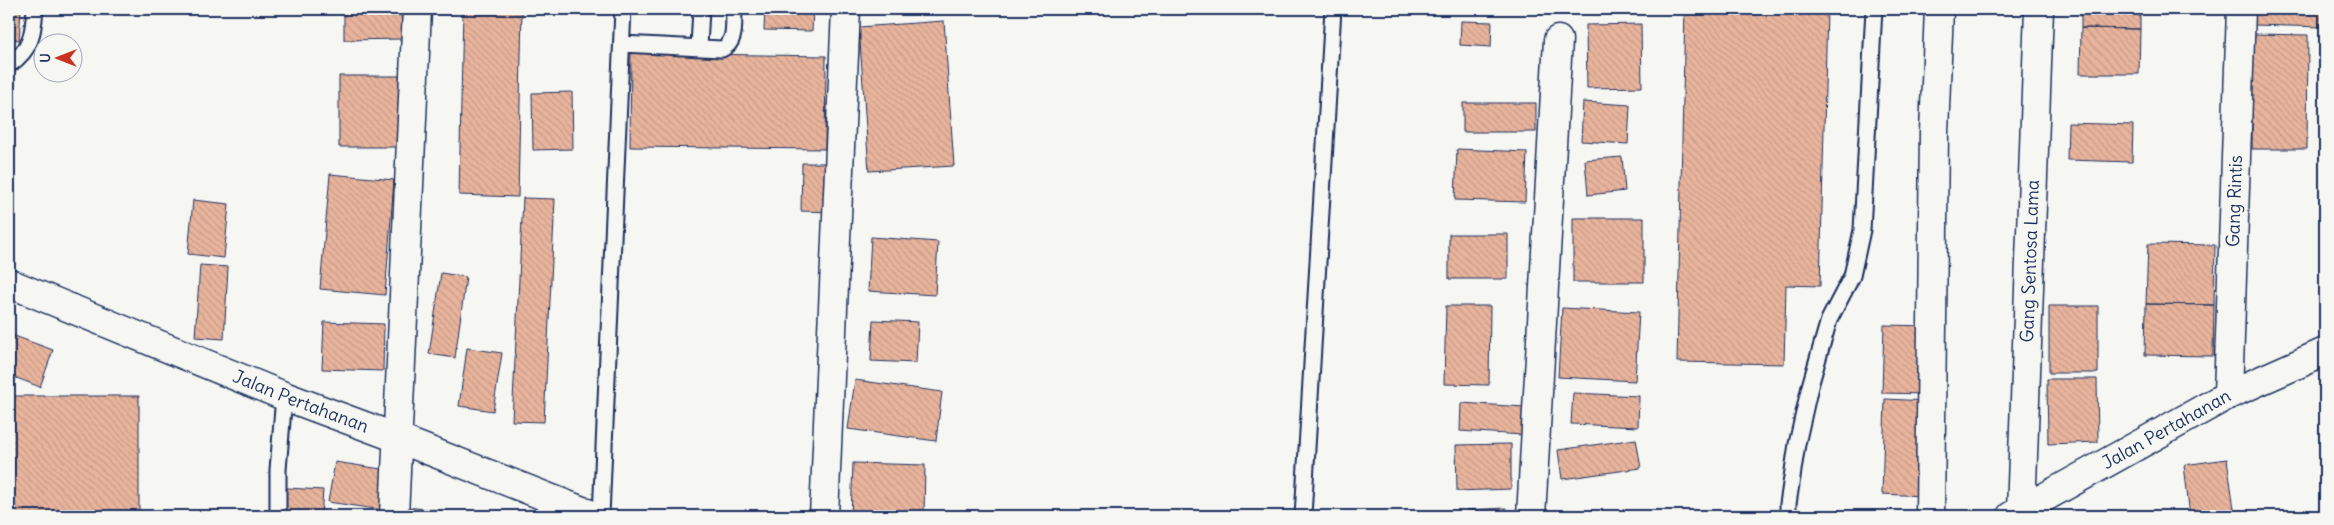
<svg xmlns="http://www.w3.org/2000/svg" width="2334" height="525" viewBox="0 0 2334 525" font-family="Delius,sans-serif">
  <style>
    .building { fill: url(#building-back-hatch); stroke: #1b2f5e }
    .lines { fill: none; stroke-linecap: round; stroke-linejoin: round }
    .lane-casing { stroke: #1b2f5e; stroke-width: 19 }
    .street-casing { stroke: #1b2f5e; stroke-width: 31 }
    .primary-casing { stroke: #1b2f5e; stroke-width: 31 }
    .lane { stroke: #f6f6f2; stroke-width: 15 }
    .street { stroke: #f6f6f2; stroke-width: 28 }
    .primary { stroke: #f6f6f2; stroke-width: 28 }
    .labels { text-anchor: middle; stroke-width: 5; stroke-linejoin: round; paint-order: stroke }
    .street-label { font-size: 18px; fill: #1b2f5e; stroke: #f6f6f2 }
  </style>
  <defs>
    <pattern id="building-back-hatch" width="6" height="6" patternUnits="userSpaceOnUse" patternTransform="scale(1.25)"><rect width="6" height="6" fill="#e9b49c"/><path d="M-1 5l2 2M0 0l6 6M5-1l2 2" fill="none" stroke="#c79b89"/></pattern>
  </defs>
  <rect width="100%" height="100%" fill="#f6f6f2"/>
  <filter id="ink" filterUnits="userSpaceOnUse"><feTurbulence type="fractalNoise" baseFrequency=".02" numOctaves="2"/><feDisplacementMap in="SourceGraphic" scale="10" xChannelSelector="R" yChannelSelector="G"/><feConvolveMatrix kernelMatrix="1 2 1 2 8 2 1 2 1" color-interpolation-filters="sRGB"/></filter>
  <g filter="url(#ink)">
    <path class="building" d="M9 9H21L19 40 9 39Z
      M344 9H402V39L344 40Z
      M463 9H522L518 197 459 195Z
      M765 9H813L812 31 764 30Z
      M1685 9H1827L1820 286 1786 285 1784 364 1677 362Z
      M2081 9H2140V29L2081 28Z
      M2255 9H2325V27L2254 25Z
      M944 21 954 166 869 171 859 27Z
      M1461 21 1492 22 1491 47 1460 45Z
      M1641 24 1642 87 1587 88 1586 25Z
      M2081 28 2140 29 2139 74H2080Z
      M2253 34 2308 35 2307 149H2252Z
      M631 53 826 56 825 149 630 147Z
      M339 76H402V147H339Z
      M572 92 573 149 533 150 532 93Z
      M1583 102 1630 105 1628 144 1581 141Z
      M1463 103H1536V132H1463Z
      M2068 123 2133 125 2132 162 2067 160Z
      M1457 149 1527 152 1525 202 1455 200Z
      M1622 157 1625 191 1588 195 1585 160Z
      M802 163H833L832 212 801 211Z
      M330 174 394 180 385 295 320 289Z
      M523 198 555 199 544 422 512 421Z
      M193 200 229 204 224 258 188 254Z
      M1573 218H1644V282H1573Z
      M1449 234H1508V279H1449Z
      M871 237 938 242 935 295 868 291Z
      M2148 244 2215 245 2214 305 2146 304Z
      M200 265 228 267 224 339 195 337Z
      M441 273 466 277 455 358 429 354Z
      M2146 304 2214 305 2213 356 2145 355Z
      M1446 306H1490L1489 385 1444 384Z
      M2049 306H2098V373H2049Z
      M1562 308 1639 312 1635 381 1558 377Z
      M873 320 918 322 916 363 871 361Z
      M324 322 384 324 383 371 322 369Z
      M1884 325 1930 326 1928 394 1882 393Z
      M9 334 53 350 40 387 9 375Z
      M467 348 502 353 493 411 459 406Z
      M2047 379H2097L2098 442 2048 444Z
      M855 380 942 392 936 441 848 429Z
      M1573 393 1639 396 1638 427 1571 424Z
      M9 396H139V516H9Z
      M1885 399 1927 401 1923 496 1882 494Z
      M1461 403 1525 407 1523 435 1460 431Z
      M1636 439 1641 468 1562 479 1558 450Z
      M1511 444V489L1457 491 1456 445Z
      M2227 459 2235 516H2190L2184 465Z
      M335 462 388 470 382 510 328 502Z
      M853 463 925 465 924 516H851Z
      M287 488 323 490 321 516 285 515Z
      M407 507 477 515V516H406Z
      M1506 508 1507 516H1466V510Z
      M329 513 383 516H329Z"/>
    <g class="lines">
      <g class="lane-casing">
        <path id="lane" d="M622 44 722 49C737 42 733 24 734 9
          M699 47 701 9
          M9 65C32 49 33 34 35 9
          M278 516V470L284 396
          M601 516 623 9
          M1303 516 1333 9
          M1788 516V504L1797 444 1810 386 1829 320 1852 276 1862 230 1874 9"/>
      </g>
      <g class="street-casing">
        <g id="street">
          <path id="s1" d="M2228 395 2241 9"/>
          <path id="s2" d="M2021 512 2039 9"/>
          <path d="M394 516 417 9"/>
          <path d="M824 516 846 9"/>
          <path d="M1531 516 1558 40"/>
          <path d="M1930 516 1934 132 1939 9"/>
        </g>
      </g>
      <g class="primary-casing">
        <g id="primary">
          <path id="s3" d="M9 283 284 396 397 438 595 516"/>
          <path id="s4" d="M2011 516 2228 395 2325 352"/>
        </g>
      </g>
      <use href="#lane" class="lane"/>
      <use href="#street" class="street"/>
      <use href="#primary" class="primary"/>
    </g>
  </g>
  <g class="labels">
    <g class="street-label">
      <text dy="6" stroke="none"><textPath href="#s1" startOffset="194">Gang Rintis</textPath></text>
      <text dy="6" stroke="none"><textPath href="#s2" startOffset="251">Gang Sentosa Lama</textPath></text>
      <text dy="6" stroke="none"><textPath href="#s3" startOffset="315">Jalan Pertahanan</textPath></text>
      <text dy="6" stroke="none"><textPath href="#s4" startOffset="178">Jalan Pertahanan</textPath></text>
    </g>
  </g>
  <rect width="2334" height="525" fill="none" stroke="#f6f6f2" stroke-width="30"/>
  <rect x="15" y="15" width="2304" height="495" fill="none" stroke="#1b2f5e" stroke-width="2" filter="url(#ink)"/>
  <g transform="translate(58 58) rotate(270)"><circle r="24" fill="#f6f6f2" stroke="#9ea6b7"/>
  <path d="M0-4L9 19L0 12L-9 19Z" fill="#c8321e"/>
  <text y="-8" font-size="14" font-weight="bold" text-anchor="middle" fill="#1b2f5e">U</text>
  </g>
</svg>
